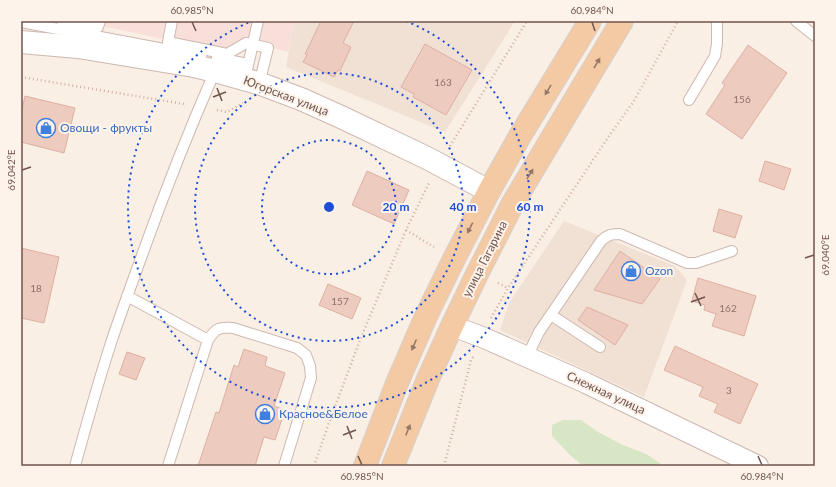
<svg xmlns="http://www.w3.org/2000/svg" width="836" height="487" viewBox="0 0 836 487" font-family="Lato,sans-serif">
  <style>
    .residential { fill: #f1e0d4 }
    .commercial { fill: #f9dfda }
    .green { fill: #d7e6c5 }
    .building { fill: #edcbbf; stroke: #deb0a1 }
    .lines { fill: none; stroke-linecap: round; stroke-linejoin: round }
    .service-casing { stroke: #cdb8af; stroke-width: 12 }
    .minor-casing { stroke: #cdb8af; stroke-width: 22 }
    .tertiary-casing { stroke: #cdb8af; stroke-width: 24 }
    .primary-casing { stroke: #d7cfcd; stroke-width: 24 }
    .path { stroke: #d2aea3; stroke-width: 2.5; stroke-dasharray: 1 3; stroke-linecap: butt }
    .service { stroke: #fff; stroke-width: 10 }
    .minor { stroke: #fff; stroke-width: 20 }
    .tertiary { stroke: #fff; stroke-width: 22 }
    .primary { stroke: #f3caa3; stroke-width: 22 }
    .oneway { fill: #977767 }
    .ticks { fill: none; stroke: #70544d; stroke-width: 1.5 }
    .ring { fill: none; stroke: #1d4ed8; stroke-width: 2; stroke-dasharray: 2 4 }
    .labels { text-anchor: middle; stroke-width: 4; stroke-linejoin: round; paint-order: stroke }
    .number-label { font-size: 10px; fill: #8f726a }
    .street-label { font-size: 12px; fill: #70544d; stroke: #fdf3eb }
    .shop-label { font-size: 12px; fill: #366cbe; stroke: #fdf3eb; text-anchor: start }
    .centre { fill: #1d4ed8; stroke: #fdf3eb; stroke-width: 2 }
    .ring-label { font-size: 12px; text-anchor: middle; font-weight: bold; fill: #1d4ed8; stroke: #fdf3eb; stroke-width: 4; stroke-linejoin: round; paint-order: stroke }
    .neatline { fill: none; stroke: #70544d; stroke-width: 1.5 }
    .ticks-label { font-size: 10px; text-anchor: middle; fill: #70544d }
  </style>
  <rect width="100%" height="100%" fill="#faefe5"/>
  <path class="residential" d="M294 21H515L445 132 286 67Z
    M564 221 675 266 687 280 644 397 500 330 509 303Z"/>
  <path class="commercial" d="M72 21H294L288 52 253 43 227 53 98 25Z"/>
  <path class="green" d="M563 420H581L598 432 623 445 646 454 660 463 661 466H583L570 455 552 436V425Z"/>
  <path class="building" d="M321 21H354L343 43 351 47 340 71 338 70 334 77 303 62 307 55 305 54Z
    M425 44 472 70 446 115 413 97 414 94 401 87Z
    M748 45 787 73 742 139 706 114 725 85 722 83Z
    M25 96 75 108 64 153 21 142V114Z
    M765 161 791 169 784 190 759 181Z
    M367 171 409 190 394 224 352 205Z
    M719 209 742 216 735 238 713 231Z
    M21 248 59 257 44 323 21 318Z
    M620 251 660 279 642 304 594 290Z
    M698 278 756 296 744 336 712 326 716 314 704 310 705 305 692 301Z
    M328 284 361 298 352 319 319 305Z
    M587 307 628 325 615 345 578 320Z
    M675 346 758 384 740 424 714 412 718 404 699 396 703 387 664 370Z
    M244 349 267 357 265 366 285 373 274 406 285 410 275 440 264 437 255 466H198L216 412 219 413 234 365 238 367Z
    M127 352 145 358 136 380 119 374Z"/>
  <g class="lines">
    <g class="service-casing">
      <path id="service" d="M62 21 98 27 100 21
        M172 21 168 42 227 54 246 43 268 48 260 80 254 79
        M796 21 815 36
        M21 22 201 56
        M217 58 248 64
        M247 70 258 21
        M689 100 715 56 717 44V21
        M127 296 208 340 168 466
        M551 315 600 347
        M208 340C216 328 219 327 233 328L297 348 306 355 310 366 311 378 284 466
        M527 357 539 332 601 241C607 235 611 234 620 234L687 263H696L732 251
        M75 466C86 426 97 386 110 346 118 321 127 297 136 272 160 204 186 137 215 71"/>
    </g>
    <g class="minor-casing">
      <path id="minor" d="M452 326 482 337 586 383 758 466"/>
    </g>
    <g class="tertiary-casing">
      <path id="tertiary" d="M21 42 78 47 194 66 215 71 261 84 301 99 341 117 427 158 489 191"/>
    </g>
    <g class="primary-casing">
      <path id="primary" d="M365 466 397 383 427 314 454 259 489 191 520 136 590 21
        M393 466 428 379 452 326 478 272 513 203 622 21"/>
    </g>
    <path class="path" d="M21 77 184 104
      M217 110 227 112 243 103
      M450 146 527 21
      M406 230 434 247
      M498 283 508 288
      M491 318 508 288 609 136 634 101 678 21
      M314 466 330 420 360 340 406 230 429 183
      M444 466 471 360 474 356"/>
    <use href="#service" class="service"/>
    <use href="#minor" class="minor"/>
    <use href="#tertiary" class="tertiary"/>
    <use href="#primary" class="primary"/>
  </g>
  <defs><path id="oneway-solid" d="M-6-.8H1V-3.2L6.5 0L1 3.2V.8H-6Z"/></defs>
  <g class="oneway">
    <use href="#oneway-solid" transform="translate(597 63) rotate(-59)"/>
    <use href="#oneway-solid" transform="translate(548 90) rotate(121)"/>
    <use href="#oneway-solid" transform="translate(530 174) rotate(-59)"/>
    <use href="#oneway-solid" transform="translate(470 228) rotate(117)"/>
    <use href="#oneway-solid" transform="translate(414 345) rotate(113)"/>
    <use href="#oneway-solid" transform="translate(408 430) rotate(-68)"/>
  </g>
  <path class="ticks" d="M192 22 196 31M592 22 595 31M217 88 222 101M213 97 226 92M22 170 31 167M805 258 814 255M695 293 701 306M691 302 705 297M347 426 352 439M343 435 356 430M358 456 362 465M758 456 762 465"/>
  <g class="ring">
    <circle cx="329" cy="207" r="67"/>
    <circle cx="329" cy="207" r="134"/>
    <path d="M406 21A201 201 0 1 1 252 21"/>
  </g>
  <defs>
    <g id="shop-ring" transform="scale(1)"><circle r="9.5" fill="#fdf3eb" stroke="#3f7fe0" stroke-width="1.5"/><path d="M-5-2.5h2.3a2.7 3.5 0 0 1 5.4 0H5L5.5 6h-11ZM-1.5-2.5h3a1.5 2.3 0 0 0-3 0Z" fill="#3f7fe0"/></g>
  </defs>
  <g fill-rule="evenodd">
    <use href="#shop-ring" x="46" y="128"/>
    <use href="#shop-ring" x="631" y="271"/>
    <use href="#shop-ring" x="265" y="414"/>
  </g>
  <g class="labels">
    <g class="number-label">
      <text x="443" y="86">163</text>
      <text x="742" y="103">156</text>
      <text x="36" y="292">18</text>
      <text x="340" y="305">157</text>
      <text x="728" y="312">162</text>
      <text x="729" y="394">3</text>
    </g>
    <g class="street-label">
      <text transform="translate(286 96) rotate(21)" y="4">Югорская улица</text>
      <text transform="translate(485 259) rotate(-63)" y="4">улица Гагарина</text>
      <text transform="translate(606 393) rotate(25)" y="4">Снежная улица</text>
    </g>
    <g class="shop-label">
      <text x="60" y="132">Овощи - фрукты</text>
      <text x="645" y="275">Ozon</text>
      <text x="279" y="418">Красное&amp;Белое</text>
    </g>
  </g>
  <circle cx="329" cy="207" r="6" class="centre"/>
  <g class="ring-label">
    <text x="396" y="211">20 m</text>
    <text x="463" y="211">40 m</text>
    <text x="530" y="211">60 m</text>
  </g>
  <rect width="836" height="487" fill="none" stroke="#fdf3eb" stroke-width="44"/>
  <rect x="22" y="22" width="792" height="443" class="neatline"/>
  <g class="ticks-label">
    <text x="192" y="14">60.985°N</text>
    <text x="592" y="14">60.984°N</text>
    <text transform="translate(11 170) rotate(-90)" y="4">69.042°E</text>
    <text transform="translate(825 255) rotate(-90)" y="4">69.040°E</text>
    <text x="362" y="480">60.985°N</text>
    <text x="762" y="480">60.984°N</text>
  </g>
</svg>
